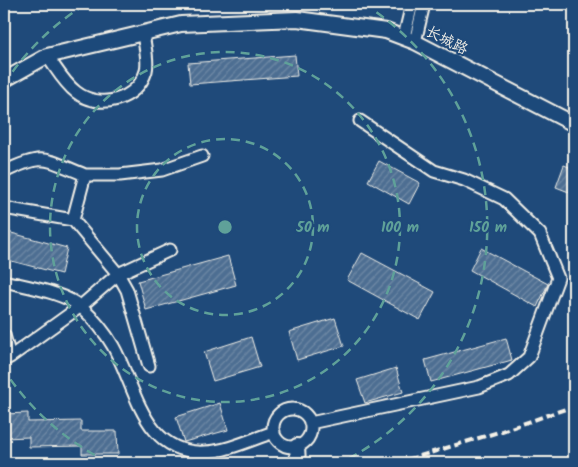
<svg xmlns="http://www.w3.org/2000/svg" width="578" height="467" viewBox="0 0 578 467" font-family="Kalam,'LXGW WenKai TC',sans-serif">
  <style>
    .building { fill: url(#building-hatch); stroke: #f4f1e8 }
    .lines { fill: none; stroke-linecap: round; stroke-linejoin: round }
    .minor-casing { stroke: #f4f1e8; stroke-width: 15 }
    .tertiary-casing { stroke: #f4f1e8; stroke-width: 18 }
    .minor { stroke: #1f4a7a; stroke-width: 11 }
    .tertiary { stroke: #1f4a7a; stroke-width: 14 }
    .rail { stroke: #f4f1e8; stroke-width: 4; stroke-dasharray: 8 4; stroke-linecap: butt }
    .ring { fill: none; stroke: #5fa199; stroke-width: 2.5; stroke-dasharray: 9 6 }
    .labels { text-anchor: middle; stroke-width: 4; stroke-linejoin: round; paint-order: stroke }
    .street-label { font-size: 15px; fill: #f4f1e8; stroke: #1f4a7a }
    .centre { fill: #5fa199; stroke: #1f4a7a; stroke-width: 2.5 }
    .ring-label { font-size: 15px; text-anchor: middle; font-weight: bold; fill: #5fa199; stroke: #1f4a7a; stroke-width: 4; stroke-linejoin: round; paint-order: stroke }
  </style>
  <defs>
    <pattern id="building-hatch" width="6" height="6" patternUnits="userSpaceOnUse" patternTransform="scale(1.25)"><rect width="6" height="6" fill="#4d6e92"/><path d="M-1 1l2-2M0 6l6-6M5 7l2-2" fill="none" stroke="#708aa6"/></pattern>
  </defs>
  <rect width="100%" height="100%" fill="#1f4a7a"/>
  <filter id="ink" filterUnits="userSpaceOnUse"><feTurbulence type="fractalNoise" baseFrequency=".02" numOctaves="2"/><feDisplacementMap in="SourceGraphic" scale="10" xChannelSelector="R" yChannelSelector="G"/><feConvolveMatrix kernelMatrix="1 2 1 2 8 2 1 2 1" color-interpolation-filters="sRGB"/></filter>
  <g filter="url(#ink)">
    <path class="building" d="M295 55 297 76 190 84 188 63Z
      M379 161 420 183 409 204 368 181Z
      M564 165 574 169V194L556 187Z
      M4 231 67 248 61 274 4 259Z
      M481 248 548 284 537 307 470 270Z
      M362 253 435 292 420 320 347 280Z
      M228 256 236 285 146 310 138 281Z
      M335 318 344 346 297 360 289 332Z
      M251 337 260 367 213 381 204 352Z
      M506 338 512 360 431 382 425 360Z
      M396 368 403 392 365 403 357 380Z
      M220 403 228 430 184 442 176 417Z
      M28 413V422L81 421V431H117L118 454H82V446L29 447V437L4 438V414Z"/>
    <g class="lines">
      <g class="minor-casing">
        <path id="minor" d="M404 37 412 4
          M415 42 424 4
          M47 56C56 68 64 83 76 92 99 110 137 101 146 71 149 60 144 44 143 33
          M4 172C45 152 45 159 85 175
          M4 208 73 220 118 274 127 290 149 366
          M73 220 85 175H120L162 170 202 156
          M4 281C24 286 67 293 82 308 93 318 106 334 113 346 136 387 144 456 205 452 228 451 252 439 274 432
          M4 335 10 357
          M4 360 10 357 81 306 118 274 170 250
          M273 428a19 19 0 1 1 38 0a19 19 0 1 1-38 0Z
          M310 423 479 387 509 375 529 357 558 278 540 234 504 199 464 180 434 171 360 121"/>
      </g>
      <g class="tertiary-casing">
        <path id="tertiary" d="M4 80 47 56 181 24 297 19 386 31 415 42 574 124
          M297 446 298 463"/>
      </g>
      <use href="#minor" class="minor"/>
      <use href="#tertiary" class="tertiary"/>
      <path class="rail" d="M397 463 502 431 574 406"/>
    </g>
  </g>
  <g class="ring">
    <circle cx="225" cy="227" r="88"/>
    <circle cx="225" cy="227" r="175"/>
    <path d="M108 462A263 263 0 0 1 4 370M4 84A263 263 0 0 1 86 4M364 4A263 263 0 0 1 342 462"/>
  </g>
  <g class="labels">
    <g class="street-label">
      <text transform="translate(447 40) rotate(27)" y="5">长城路</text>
    </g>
  </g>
  <circle cx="225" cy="227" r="8" class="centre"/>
  <g class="ring-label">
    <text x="313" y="232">50 m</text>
    <text x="400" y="232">100 m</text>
    <text x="488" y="232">150 m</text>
  </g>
  <rect width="578" height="467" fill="none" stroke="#1f4a7a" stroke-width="20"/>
  <rect x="10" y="10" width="558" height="447" fill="none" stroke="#f4f1e8" stroke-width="2" filter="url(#ink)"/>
</svg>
